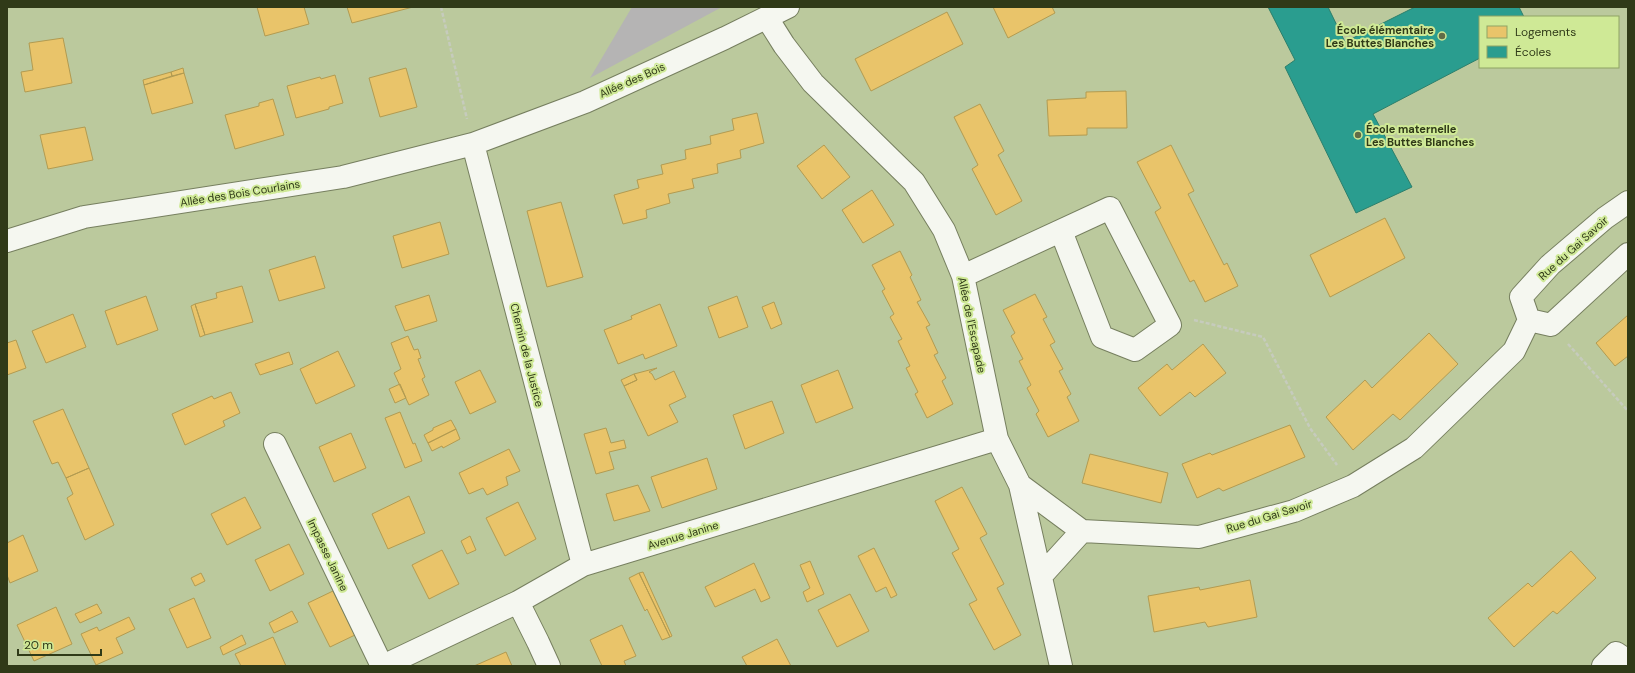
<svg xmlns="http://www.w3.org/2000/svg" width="1635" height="673" viewBox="0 0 1635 673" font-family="'DM Sans',sans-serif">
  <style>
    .green { fill: #b5b4b4 }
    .homes { fill: #e9c46a; stroke: #b29b51 }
    .schools { fill: #2a9d8f; stroke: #2c7f6b }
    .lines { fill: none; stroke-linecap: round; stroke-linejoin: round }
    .street-casing { stroke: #767f5f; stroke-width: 24 }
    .path { stroke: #c6cbbd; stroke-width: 2.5; stroke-dasharray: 4 2; stroke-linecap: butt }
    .street { stroke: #f5f7f0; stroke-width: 22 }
    .poi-dot { fill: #616c47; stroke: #cfe996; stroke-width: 1.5 }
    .labels { text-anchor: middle; stroke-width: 4; stroke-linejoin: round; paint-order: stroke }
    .poi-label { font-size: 11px; font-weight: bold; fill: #303a18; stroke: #cfe996; text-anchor: end }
    .street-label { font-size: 11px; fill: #303a18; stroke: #cfe996 }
  </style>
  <rect width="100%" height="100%" fill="#bbc99d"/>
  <path class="green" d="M632 7H722L590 78Z"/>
  <path class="homes" d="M257 7H304L309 24 265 36Z
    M347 7H413L352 23Z
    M993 7H1052L1055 13 1008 38Z
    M947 12 963 44 871 91 855 59Z
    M63 38 72 83 25 92 21 72 33 70 29 43Z
    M183 68 184 73 172 76 171 72Z
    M406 68 417 107 380 117 369 78Z
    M171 72 172 76 144 85 143 80Z
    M184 73 193 103 152 114 144 85Z
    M335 75 343 103 329 107V109L296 118 287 86 320 77 321 79Z
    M1126 91 1127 128H1087V135L1049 136 1047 100 1086 98V92Z
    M273 99 284 135 235 149 225 115 259 106V103Z
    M980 104 1004 151 998 155 1022 201 996 215 972 169 978 165 954 117Z
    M757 113 764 143 740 150 741 158 717 164 718 173 692 179 694 188 668 194 670 203 646 210 647 218 623 224 614 195 639 188 637 180 663 174 661 165 686 159 685 150 711 144 710 136 734 130 732 119Z
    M85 127 93 160 48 169 40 135Z
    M824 145 850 177 822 199 797 166Z
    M1171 145 1194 191 1188 194 1224 265 1227 263 1238 286 1205 302 1194 280 1190 282 1155 212 1161 208 1137 162Z
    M872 190 894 225 863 243 842 210Z
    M561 202 583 277 547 287 527 211Z
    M1385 218 1405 258 1330 297 1310 255Z
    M440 222 449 254 402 268 393 236Z
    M900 251 912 275 910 277 921 300 917 302 930 325 926 327 938 353 934 355 946 378 942 381 953 404 927 418 915 394 918 392 906 368 910 366 898 341 902 339 890 317 894 314 882 291 885 289 872 265Z
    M315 256 325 288 279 301 269 270Z
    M242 286 253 322 205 335 195 304 217 298 216 293Z
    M1035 294 1047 317 1043 319 1055 342 1050 345 1063 369 1059 371 1071 394 1067 397 1079 421 1048 437 1036 414 1039 411 1027 388 1031 385 1019 361 1023 359 1011 336 1015 333 1003 310Z
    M429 295 437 321 405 331 395 306Z
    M146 296 158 330 117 345 105 311Z
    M737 296 748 327 719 338 708 307Z
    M774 302 782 324 771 329 762 307Z
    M195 304 205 335 200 337 191 306Z
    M660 304 677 346 645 359 643 354 618 364 604 330 632 319 631 316Z
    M73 314 86 347 46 363 32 331Z
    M1628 315V356L1615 366 1596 343Z
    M1429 333 1458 364 1400 420 1393 414 1353 450 1326 417 1365 380 1372 388Z
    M408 336 414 350 418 349 421 358 418 359 425 377 422 379 429 395 409 405 394 373 401 369 391 343Z
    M16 340 26 368 7 375V343Z
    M1203 344 1226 373 1195 397 1190 392 1160 416 1138 388 1167 364 1172 370Z
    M338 351 355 386 316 404 300 369Z
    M289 352 293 364 260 375 255 364Z
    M657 368 649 372 652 374 655 380 674 371 686 397 669 405 678 422 648 436 624 386 637 380 634 374Z
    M480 370 496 402 470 414 455 382Z
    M838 370 853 408 816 423 801 385Z
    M634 374 637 380 624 386 621 380Z
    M400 384 406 398 395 403 389 389Z
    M231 392 240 413 223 421 225 426 185 445 172 414 212 396 214 399Z
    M772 401 784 433 745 449 733 415Z
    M63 409 89 468 66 478 58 462 52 464 33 421Z
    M400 412 413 444 415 443 422 461 405 468 385 418Z
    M451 420 456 429 428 443 424 435 433 430V428Z
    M1290 425 1305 457 1223 491 1219 488 1197 498 1182 464 1210 453 1212 455Z
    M606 428 611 443 624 440 626 448 609 452 614 469 596 474 584 434Z
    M456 429 460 439 443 448 442 446 432 451 428 443Z
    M351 433 366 468 334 482 319 447Z
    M509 449 520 471 506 477 508 485 487 495 483 488 469 494 459 473Z
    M1090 454 1168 473 1161 503 1082 483Z
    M707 458 717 489 662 508 651 477Z
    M89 468 114 525 85 540 67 498 73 494 66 478Z
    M638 485 650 511 614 521 606 494Z
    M962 487 987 534 980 538 1004 584 997 588 1021 635 994 650 969 604 977 600 952 553 959 549 935 501Z
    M409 496 425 533 388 549 372 514Z
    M245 497 261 528 227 545 211 514Z
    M518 502 536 539 505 556 486 518Z
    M23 535 38 571 10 583 7 575V543Z
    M470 536 476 550 467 554 461 541Z
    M289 544 304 574 270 591 255 560Z
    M874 548 897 595 891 598 886 587 876 592 858 556Z
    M442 550 459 584 429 599 412 565Z
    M1571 551 1596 578 1557 614 1553 611 1514 647 1488 618 1528 583 1532 587Z
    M810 561 824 594 807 602 803 592 810 588 800 565Z
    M754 563 770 598 761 602 755 589 715 607 705 587Z
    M643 572 672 636 670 637 639 573Z
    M201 573 205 581 195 586 191 578Z
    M639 573 670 637 662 640 647 609 645 611 629 578Z
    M1250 580 1257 617 1208 627 1205 622 1154 632 1148 596 1199 587 1200 590Z
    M333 591 355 635 330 647 308 603Z
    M850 594 869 631 837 647 818 610Z
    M194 598 211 638 187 648 169 609Z
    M97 604 102 613 80 623 75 614Z
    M56 607 72 644 34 661 17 625Z
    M292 611 298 622 274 633 269 623Z
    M129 617 135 629 116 638 123 653 96 665 81 634 97 627 99 631Z
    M622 625 636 656 624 661 626 666H602L590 640Z
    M242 635 246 644 223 655 220 647Z
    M273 637 286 666H241L235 654Z
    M777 639 791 666H747L742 657Z
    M506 652 512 666H474Z"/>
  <path class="schools" d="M1268 7H1328L1345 42 1415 7H1519L1524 17H1480V58L1373 114 1412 187 1356 213 1285 67 1295 60Z"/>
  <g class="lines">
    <g class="street-casing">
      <path id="street" d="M767 18 784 45 813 83 914 182 944 230 963 276 997 439 1020 485 1061 666
        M473 144 583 565
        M7 241 84 217 343 177 473 144 585 102 725 38 788 7
        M963 276 1110 208 1170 325 1135 350 1102 337 1061 231
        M1529 320 1551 325 1628 254
        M275 444 382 666
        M1020 485 1082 531 1199 537 1294 511 1353 486 1414 448 1514 351 1529 320 1521 297 1550 265 1605 218 1628 202
        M1041 576 1082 531
        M518 602 538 642 549 666
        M383 666 518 602 583 565 997 439
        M1603 666 1616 653 1628 661"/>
    </g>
    <path class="path" d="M441 7 467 119
      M1194 320 1263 337 1310 428 1337 465
      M1568 344 1628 411"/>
    <use href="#street" class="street"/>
  </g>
  <g class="poi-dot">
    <circle cx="1442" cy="36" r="4"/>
    <circle cx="1358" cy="135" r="4"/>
  </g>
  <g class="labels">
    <g class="poi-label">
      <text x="1434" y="34">École élémentaire<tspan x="1434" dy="13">Les Buttes Blanches</tspan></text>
      <text x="1366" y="133" text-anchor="start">École maternelle<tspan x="1366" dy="13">Les Buttes Blanches</tspan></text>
    </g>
    <g class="street-label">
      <text transform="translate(632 80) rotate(-24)" y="4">Allée des Bois</text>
      <text transform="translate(240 193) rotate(-9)" y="4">Allée des Bois Courlains</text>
      <text transform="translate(1573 248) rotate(-42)" y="4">Rue du Gai Savoir</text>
      <text transform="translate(972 325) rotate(78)" y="4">Allée de l'Escapade</text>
      <text transform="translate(527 355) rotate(76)" y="4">Chemin de la Justice</text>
      <text transform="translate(1269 516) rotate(-17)" y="4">Rue du Gai Savoir</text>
      <text transform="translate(683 535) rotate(-17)" y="4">Avenue Janine</text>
      <text transform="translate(328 555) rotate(64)" y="4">Impasse Janine</text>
    </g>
  </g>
  <rect width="1635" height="673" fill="none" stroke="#303a18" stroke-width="16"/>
  <rect x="1479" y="16" width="140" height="52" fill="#cfe996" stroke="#8fa364"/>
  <rect x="1487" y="26" width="20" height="12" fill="#e9c46a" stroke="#8fa364"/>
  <text x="1515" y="36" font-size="12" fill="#303a18">Logements</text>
  <rect x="1487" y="46" width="20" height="12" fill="#2a9d8f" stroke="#8fa364"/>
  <text x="1515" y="56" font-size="12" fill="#303a18">Écoles</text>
  <path d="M18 649v6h83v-6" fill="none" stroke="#303a18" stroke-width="2"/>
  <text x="24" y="649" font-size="12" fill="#303a18" stroke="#cfe996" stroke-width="3" paint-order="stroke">20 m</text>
</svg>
